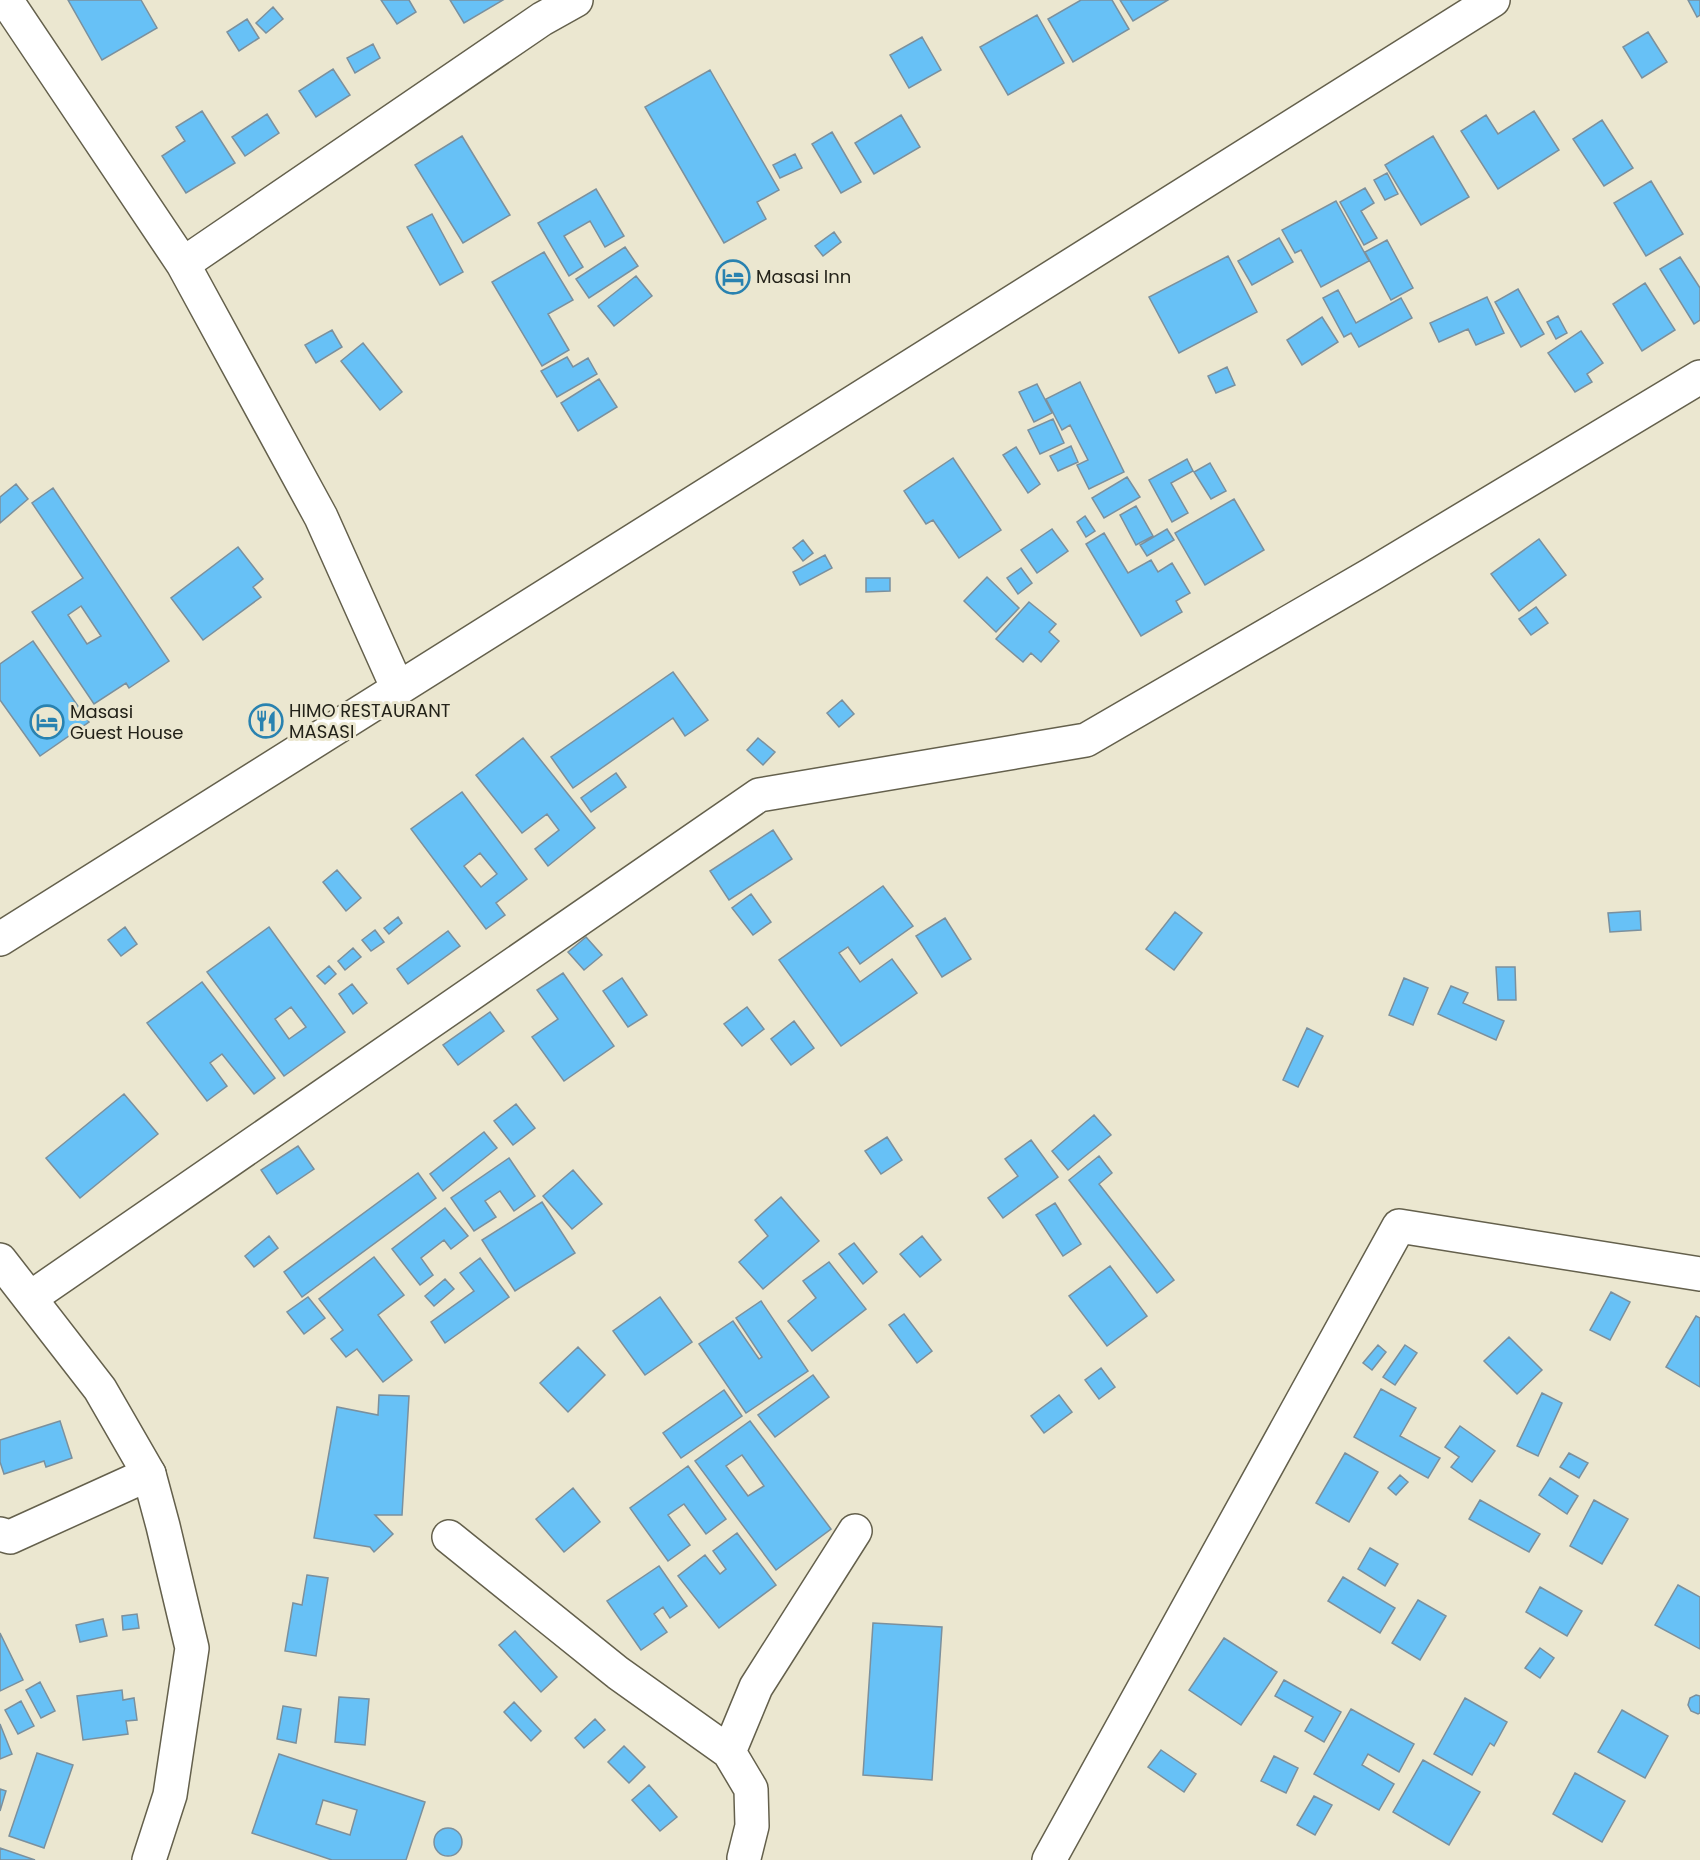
<svg xmlns="http://www.w3.org/2000/svg" width="1700" height="1860" viewBox="0 0 1700 1860" font-family="Poppins,sans-serif">
  <style>
    .building { fill: #67c1f6; stroke: #7b909d; stroke-width: 1.5; fill-rule: evenodd }
    .lines { fill: none; stroke-linecap: round; stroke-linejoin: round }
    .minor-casing { stroke: #64604c; stroke-width: 36 }
    .primary-casing { stroke: #64604c; stroke-width: 36 }
    .trunk-casing { stroke: #64604c; stroke-width: 36 }
    .minor { stroke: #fff; stroke-width: 33 }
    .primary { stroke: #fff; stroke-width: 33 }
    .trunk { stroke: #fff; stroke-width: 33 }
    .labels { text-anchor: middle; stroke-width: 6; stroke-linejoin: round; paint-order: stroke }
    .poi-label { font-size: 18px; fill: #232219; stroke: #ebe7d0; text-anchor: start }
  </style>
  <rect width="100%" height="100%" fill="#ebe7d0"/>
  <path class="building" d="M68 0H141L157 28 102 60Z
    M381 0H409L416 12 397 24Z
    M450 0H503L464 23Z
    M1081 0H1112L1129 29 1073 62 1048 19Z
    M1120 0H1168L1133 21Z
    M1688 0H1700V15L1697 17Z
    M273 7 283 19 266 33 256 23Z
    M1037 15 1064 63 1008 95 980 47Z
    M247 19 259 38 239 51 227 32Z
    M1648 32 1667 62 1642 78 1623 47Z
    M922 37 941 70 909 88 890 55Z
    M373 44 380 58 355 73 347 58Z
    M333 69 350 95 316 117 299 91Z
    M710 70 779 190 757 202 766 219 724 243 645 107Z
    M202 111 235 163 186 193 162 156 185 141 176 127Z
    M1534 111 1559 150 1498 189 1461 131 1486 115 1498 134Z
    M267 114 279 133 245 156 232 137Z
    M901 115 920 147 874 174 855 143Z
    M1602 120 1633 168 1604 186 1573 139Z
    M832 132 861 182 841 193 812 144Z
    M462 136 510 215 463 243 415 165Z
    M1433 136 1469 197 1421 225 1385 165Z
    M795 154 802 168 780 178 773 165Z
    M1387 173 1398 194 1385 200 1374 180Z
    M1651 181 1683 234 1646 256 1614 203Z
    M1365 188 1374 203 1361 211 1377 238 1364 245 1340 202Z
    M596 189 624 236 605 247 590 221 564 236 583 267 569 276 538 223Z
    M1336 201 1369 261 1321 287 1301 250 1295 253 1282 230Z
    M432 214 463 272 440 285 407 227Z
    M834 232 841 242 823 256 815 246Z
    M1279 238 1293 262 1252 285 1238 261Z
    M1387 240 1413 288 1391 300 1365 252Z
    M625 247 638 266 589 298 576 279Z
    M544 252 573 300 548 314 569 350 542 366 492 282Z
    M1228 256 1257 312 1179 353 1149 297Z
    M1680 257 1700 288V320L1694 324 1660 269Z
    M636 276 652 296 614 326 598 306Z
    M1645 283 1675 330 1642 351 1613 304Z
    M1518 289 1544 334 1521 347 1495 302Z
    M1338 290 1356 323 1401 298 1412 318 1359 347 1351 333 1344 337 1323 298Z
    M1487 297 1504 333 1476 345 1468 329 1439 342 1430 323Z
    M1558 316 1567 333 1556 339 1547 322Z
    M1322 317 1338 342 1302 365 1287 340Z
    M332 330 342 347 316 363 305 345Z
    M1581 331 1603 363 1587 374 1592 382 1575 392 1548 353Z
    M363 343 402 392 380 410 341 361Z
    M567 357 573 367 588 358 597 374 557 397 541 371Z
    M1227 367 1235 385 1216 393 1208 376Z
    M599 379 617 407 578 431 561 403Z
    M1080 382 1124 472 1089 489 1077 465 1088 460 1070 425 1062 430 1046 399Z
    M1037 384 1052 413 1034 422 1019 392Z
    M1053 419 1064 443 1040 454 1028 430Z
    M1071 446 1078 462 1058 471 1050 456Z
    M1016 447 1040 484 1028 493 1003 455Z
    M953 458 1001 530 959 558 933 520 926 524 904 491Z
    M1187 459 1193 471 1171 483 1188 513 1172 522 1149 480Z
    M1210 463 1226 491 1211 499 1194 472Z
    M1127 477 1140 497 1104 518 1092 498Z
    M16 484 28 499 0 523V497Z
    M53 488 169 661 129 688 126 683 94 704 32 612 83 578 32 503ZM81 606 101 636 87 644 68 615Z
    M1234 499 1264 550 1205 585 1175 533Z
    M1136 506 1153 536 1136 545 1120 515Z
    M1085 516 1095 531 1086 537 1077 522Z
    M1052 529 1068 551 1037 573 1021 550Z
    M1167 529 1174 540 1147 556 1140 545Z
    M1104 533 1128 573 1151 560 1158 572 1172 563 1190 593 1176 601 1182 612 1141 636 1086 544Z
    M1539 539 1566 575 1519 611 1491 574Z
    M803 540 813 553 803 561 793 548Z
    M238 547 263 579 253 587 261 597 203 640 171 598Z
    M825 555 832 568 800 585 793 572Z
    M1021 568 1032 583 1018 594 1007 578Z
    M987 577 1019 608 996 632 964 601Z
    M866 578H890V591L866 592Z
    M1029 602 1056 624 1049 632 1059 641 1041 662 1031 653 1023 662 996 639Z
    M1536 607 1548 623 1531 635 1519 619Z
    M33 641 89 722 40 756 0 700V664Z
    M673 672 708 720 685 736 673 718 573 788 551 757Z
    M842 700 854 714 839 727 827 713Z
    M523 738 595 828 548 866 535 849 559 830 547 814 522 833 476 775Z
    M758 738 775 752 763 765 747 750Z
    M616 773 626 787 591 812 581 798Z
    M462 792 527 879 496 903 505 915 486 929 411 829ZM480 853 497 874 481 887 464 866Z
    M773 830 792 859 729 900 710 871Z
    M337 870 361 898 346 911 323 882Z
    M883 886 913 926 860 964 848 947 839 953 860 982 892 959 917 993 841 1046 779 960Z
    M751 894 771 922 753 935 732 908Z
    M1640 911 1641 930 1610 932 1608 913Z
    M1175 912 1202 933 1174 970 1146 949Z
    M398 917 402 923 389 934 384 928Z
    M945 918 971 959 942 977 916 936Z
    M125 927 137 944 121 956 108 940Z
    M269 927 345 1032 284 1076 207 972ZM291 1007 306 1027 289 1039 275 1019Z
    M375 930 384 942 371 951 362 940Z
    M448 931 460 946 408 984 397 969Z
    M586 937 602 955 584 970 568 952Z
    M353 948 361 957 345 970 338 961Z
    M329 966 336 974 325 984 317 976Z
    M1496 967H1515L1516 1000H1498Z
    M563 973 614 1046 564 1081 532 1037 558 1019 537 990Z
    M622 978 647 1015 628 1027 603 991Z
    M1404 978 1428 988 1413 1025 1389 1015Z
    M202 982 275 1078 254 1094 222 1054 210 1063 227 1086 207 1101 147 1023Z
    M352 984 367 1003 353 1014 339 994Z
    M1451 986 1468 993 1463 1003 1504 1021 1496 1040 1438 1014Z
    M747 1007 764 1029 742 1046 724 1024Z
    M490 1012 504 1031 458 1065 443 1045Z
    M794 1021 814 1048 791 1065 771 1039Z
    M1307 1028 1323 1036 1298 1087 1283 1080Z
    M124 1094 158 1134 80 1198 46 1158Z
    M516 1104 535 1128 513 1145 494 1121Z
    M1094 1115 1111 1135 1068 1170 1052 1151Z
    M484 1132 497 1148 443 1191 430 1174Z
    M887 1137 902 1160 881 1174 865 1151Z
    M1031 1140 1058 1177 1003 1218 988 1198 1018 1176 1005 1159Z
    M298 1146 314 1169 277 1194 261 1170Z
    M1099 1156 1112 1173 1099 1184 1174 1280 1157 1293 1069 1180Z
    M509 1158 535 1196 514 1211 500 1191 485 1201 496 1217 474 1231 451 1198Z
    M573 1170 602 1204 572 1229 543 1196Z
    M418 1173 436 1198 302 1297 284 1272Z
    M781 1197 819 1241 763 1289 739 1262 768 1236 755 1220Z
    M542 1202 575 1253 515 1291 482 1240Z
    M1055 1203 1081 1244 1063 1256 1036 1215Z
    M445 1208 468 1236 451 1249 444 1240 421 1258 433 1275 420 1285 392 1249Z
    M269 1236 278 1248 254 1267 245 1256Z
    M922 1236 941 1260 920 1277 900 1254Z
    M854 1243 877 1272 863 1284 839 1254Z
    M374 1257 404 1295 378 1315 412 1360 383 1382 357 1349 346 1357 331 1339 343 1330 319 1299Z
    M480 1258 509 1297 445 1343 431 1322 474 1291 460 1273Z
    M829 1262 866 1309 812 1351 788 1321 816 1298 803 1281Z
    M1110 1266 1147 1316 1107 1346 1069 1296Z
    M445 1279 454 1289 434 1306 425 1296Z
    M1611 1292 1630 1302 1610 1340 1590 1330Z
    M308 1297 325 1318 304 1334 287 1312Z
    M660 1297 692 1342 645 1375 613 1331Z
    M761 1301 808 1371 746 1413 699 1344 733 1321 759 1359 762 1357 736 1318Z
    M904 1314 932 1351 917 1363 889 1325Z
    M1696 1316 1700 1318V1387L1666 1367Z
    M1509 1337 1542 1370 1517 1394 1484 1361Z
    M1378 1345 1386 1352 1372 1370 1363 1363Z
    M1405 1345 1417 1353 1395 1385 1383 1377Z
    M578 1347 605 1375 568 1412 540 1383Z
    M1101 1368 1115 1387 1099 1399 1085 1380Z
    M813 1375 829 1397 775 1437 758 1415Z
    M1381 1389 1416 1408 1400 1436 1440 1458 1428 1478 1354 1437Z
    M724 1390 742 1416 681 1458 663 1433Z
    M1542 1393 1562 1403 1538 1456 1517 1446Z
    M379 1395 409 1396 402 1515H375L393 1534 374 1552 370 1547 314 1538 337 1407 378 1415Z
    M1059 1395 1072 1412 1044 1433 1031 1416Z
    M60 1421 72 1458 46 1467 44 1461 4 1474 0 1462V1440Z
    M750 1421 831 1529 776 1570 695 1461ZM742 1455 764 1486 748 1496 726 1466Z
    M1460 1426 1495 1451 1472 1482 1451 1467 1459 1457 1445 1447Z
    M1345 1453 1378 1472 1349 1522 1316 1503Z
    M1569 1453 1588 1463 1579 1478 1560 1467Z
    M688 1466 726 1519 706 1534 684 1504 668 1515 690 1545 668 1561 630 1508Z
    M1400 1475 1408 1482 1396 1495 1388 1488Z
    M1550 1478 1578 1496 1567 1514 1539 1495Z
    M573 1488 600 1522 564 1552 536 1519Z
    M1480 1500 1540 1534 1529 1552 1469 1519Z
    M1594 1500 1628 1519 1602 1564 1570 1546Z
    M737 1533 776 1585 719 1628 678 1576 705 1555 720 1574 726 1569 713 1551Z
    M1370 1548 1398 1564 1385 1586 1358 1569Z
    M659 1566 687 1606 670 1618 663 1607 654 1614 667 1632 641 1650 607 1601Z
    M307 1575 328 1578 316 1656 285 1651 293 1603 302 1605Z
    M1343 1577 1395 1608 1380 1633 1328 1601Z
    M1678 1585 1700 1597V1649L1655 1625Z
    M1540 1587 1582 1611 1567 1636 1526 1612Z
    M1418 1600 1446 1616 1420 1660 1392 1643Z
    M137 1614 139 1628 123 1630 122 1616Z
    M103 1619 107 1636 80 1642 76 1625Z
    M873 1623 942 1627 932 1780 863 1775Z
    M515 1631 557 1677 541 1692 499 1645Z
    M0 1633 23 1680 0 1691Z
    M1224 1638 1277 1672 1241 1725 1189 1690Z
    M1540 1648 1554 1658 1540 1678 1525 1668Z
    M1284 1680 1341 1712 1324 1742 1305 1731 1313 1717 1275 1696Z
    M40 1682 55 1711 41 1718 26 1690Z
    M122 1690 123 1700 134 1698 137 1720 126 1721 128 1734 83 1740 77 1696Z
    M1696 1695 1700 1696V1713L1698 1714 1691 1711 1688 1705 1690 1698Z
    M339 1697 369 1699 365 1745 335 1742Z
    M1465 1698 1507 1722 1494 1746 1490 1743 1472 1775 1434 1754Z
    M21 1701 34 1726 18 1734 5 1710Z
    M514 1702 541 1731 531 1741 504 1712Z
    M283 1706 301 1709 296 1743 277 1739Z
    M1351 1709 1414 1744 1399 1772 1368 1754 1362 1765 1394 1784 1379 1810 1314 1774Z
    M1622 1710 1668 1736 1645 1778 1598 1752Z
    M595 1719 605 1730 584 1748 575 1738Z
    M0 1724 12 1754 0 1759Z
    M624 1746 645 1767 629 1783 608 1762Z
    M1161 1750 1196 1774 1184 1792 1148 1767Z
    M37 1753 73 1765 44 1848 9 1836Z
    M279 1754 425 1802 406 1860H332L252 1833ZM323 1800 357 1810 350 1835 316 1824Z
    M1274 1756 1298 1768 1286 1793 1261 1781Z
    M1423 1760 1480 1792 1449 1845 1393 1812Z
    M1575 1773 1625 1801 1602 1842 1553 1814Z
    M649 1785 677 1817 660 1831 632 1800Z
    M0 1789 6 1791 0 1811Z
    M1314 1796 1332 1805 1315 1835 1297 1825Z
    M434 1842a14 14 0 1 1 28 0a14 14 0 1 1-28 0Z
    M0 1848 35 1860H0Z"/>
  <g class="lines">
    <g class="minor-casing">
      <path id="minor" d="M6 0 183 264 321 517 398 689
        M183 264 542 19 576 0
        M30 1298 759 795 1086 740 1372 574 1700 377
        M0 1534 10 1537 149 1474
        M449 1537 618 1673 729 1752 751 1789 752 1826 744 1858
        M729 1752 756 1687 855 1531
        M1049 1860 1399 1226 1700 1274"/>
    </g>
    <g class="primary-casing">
      <path id="primary" d="M0 1260 100 1389 149 1474 163 1526 192 1648 170 1795 149 1860"/>
    </g>
    <g class="trunk-casing">
      <path id="trunk" d="M0 939 1493 0"/>
    </g>
    <use href="#minor" class="minor"/>
    <use href="#primary" class="primary"/>
    <use href="#trunk" class="trunk"/>
  </g>
  <defs>
    <g id="hotel-ring" transform="scale(1.725)"><circle r="9.5" fill="#ebe7d0" stroke="#2982b0" stroke-width="1.5"/><path d="M-6-4.5h1.5V1H6V5H4.5V3h-9V5H-6ZM-4 0a1.8 1.8 0 1 1 3.6 0ZM.5 0V-2.5h3Q6-2.5 6 0Z" fill="#2982b0"/></g>
    <g id="restaurant-ring" transform="scale(1.725)"><circle r="9.5" fill="#ebe7d0" stroke="#2982b0" stroke-width="1.5"/><path d="M-5-6h1v4h1v-4h1v4h1v-4h1v5L-1.5 .5V6h-2V.5L-5-1ZM5-6V6H3V1.5H1.5Q1.5-4 5-6Z" fill="#2982b0"/></g>
  </defs>
  <g fill-rule="evenodd">
    <use href="#hotel-ring" x="733" y="277"/>
    <use href="#restaurant-ring" x="266" y="721"/>
    <use href="#hotel-ring" x="47" y="722"/>
  </g>
  <g class="labels">
    <g class="poi-label">
      <text x="756" y="283">Masasi Inn</text>
      <text x="289" y="717">HIMO RESTAURANT<tspan x="289" dy="21">MASASI</tspan></text>
      <text x="70" y="718">Masasi<tspan x="70" dy="21">Guest House</tspan></text>
    </g>
  </g>
</svg>
